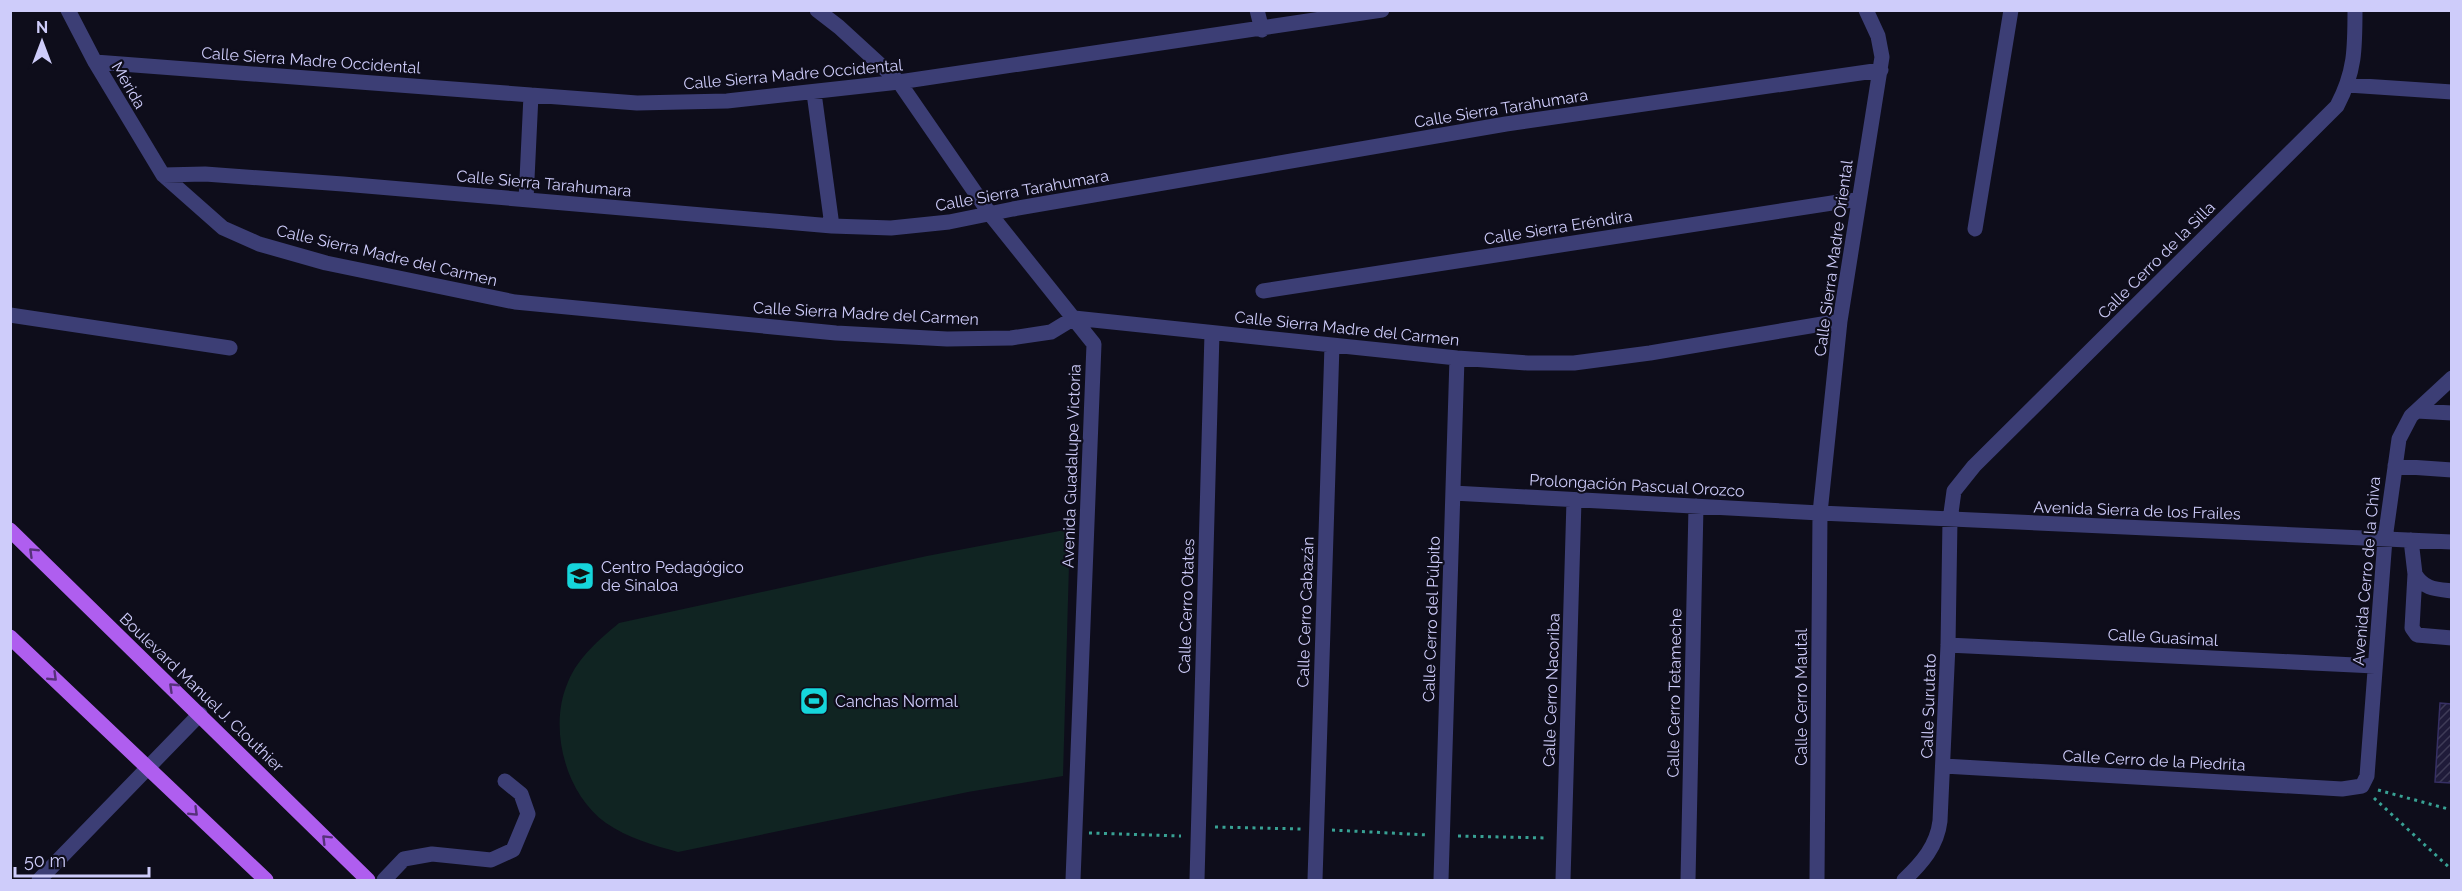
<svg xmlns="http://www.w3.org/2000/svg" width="2462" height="891" viewBox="0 0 2462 891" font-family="Raleway,sans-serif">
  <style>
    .garden { fill: #102422 }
    .building { fill: url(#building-hatch); stroke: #362f63; stroke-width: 1.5 }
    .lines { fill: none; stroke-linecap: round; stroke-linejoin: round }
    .path { stroke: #38a194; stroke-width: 3; stroke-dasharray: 3 4.5; stroke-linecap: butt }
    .minor { stroke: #3c3e75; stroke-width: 15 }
    .major { stroke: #af5eef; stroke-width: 15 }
    .oneway { stroke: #56317a }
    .labels { text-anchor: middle; stroke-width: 4.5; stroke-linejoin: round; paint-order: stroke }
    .street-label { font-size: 16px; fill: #ceccfa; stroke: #0e0d1b }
    .poi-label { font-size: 16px; fill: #ceccfa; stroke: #0e0d1b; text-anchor: start }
  </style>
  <defs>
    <pattern id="building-hatch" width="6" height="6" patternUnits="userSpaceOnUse" patternTransform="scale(1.5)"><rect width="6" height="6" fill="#1f1b3a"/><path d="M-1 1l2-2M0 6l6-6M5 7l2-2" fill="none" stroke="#3e3b57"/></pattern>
  </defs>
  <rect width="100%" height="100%" fill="#0e0d1b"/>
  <path class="garden" d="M1070 529 1063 776 968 792 678 852C653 845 628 838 606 823 565 794 548 727 568 682 579 656 599 640 619 623L927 556Z"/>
  <path class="building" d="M2440 703 2451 704V783L2435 782Z"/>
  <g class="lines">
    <path class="path" d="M2378 790 2452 810
      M2374 798 2452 870
      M1215 827 1302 829
      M1332 830 1428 835
      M1089 833 1181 836
      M1458 836 1548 838"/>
    <path class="minor" d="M68 10 95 62 163 175 223 228 259 244 326 263 515 302 836 333 947 339 1011 338 1051 332 1074 318 1457 358 1528 363H1574L1650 353 1840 321
      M817 10 839 27 899 82 990 214 1094 344 1073 880
      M1257 10 1262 30
      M95 62 637 103 727 101 899 82 1382 10
      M2348 85 2452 92
      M814 93 832 226
      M163 175 205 174 343 184 832 226 891 228 949 222 1013 209 1506 124 1881 70
      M526 200 531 95
      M1975 229 2011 10
      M1263 291 1858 199
      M10 315 230 348
      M2417 411 2452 413
      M2395 466 2452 470
      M1453 493 1820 513 2452 542
      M2411 540 2415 574 2412 628 2417 635 2452 638
      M2415 574C2424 589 2435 589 2452 591
      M1948 645 2375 666
      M1944 766 2342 789 2362 786 2367 776 2385 539 2399 439 2411 416 2452 378
      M39 880 200 714
      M384 880 404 859 432 854 491 860 513 850 528 814 521 794 505 781
      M1197 880 1212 333
      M1315 880 1332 345
      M1441 880 1457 358
      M1563 880 1574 500
      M1688 880 1696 506
      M1817 880 1820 513 1840 321 1882 57 1878 36 1866 10
      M1904 880C1922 863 1937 846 1940 821L1948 645 1950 520 1954 491 1974 466 2337 106C2355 72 2355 49 2355 10"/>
    <path class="major" d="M10 530 368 880
      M10 637 266 880"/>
  </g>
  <defs><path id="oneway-chevron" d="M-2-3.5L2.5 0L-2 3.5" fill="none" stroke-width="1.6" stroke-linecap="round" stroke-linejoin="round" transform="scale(1.5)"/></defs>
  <g class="oneway">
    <use href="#oneway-chevron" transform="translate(33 552) rotate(-136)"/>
    <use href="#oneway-chevron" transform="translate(53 677) rotate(44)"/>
    <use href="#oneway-chevron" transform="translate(173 687) rotate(-136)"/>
    <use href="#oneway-chevron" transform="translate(194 812) rotate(44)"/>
    <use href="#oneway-chevron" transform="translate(326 839) rotate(-135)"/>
  </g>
  <defs>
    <g id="university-square" transform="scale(1.5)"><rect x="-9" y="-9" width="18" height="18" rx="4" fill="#16d5db" stroke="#0e0d1b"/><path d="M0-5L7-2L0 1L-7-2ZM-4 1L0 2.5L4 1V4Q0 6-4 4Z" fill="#111"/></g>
    <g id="stadium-square" transform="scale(1.5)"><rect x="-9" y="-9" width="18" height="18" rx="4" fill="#16d5db" stroke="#0e0d1b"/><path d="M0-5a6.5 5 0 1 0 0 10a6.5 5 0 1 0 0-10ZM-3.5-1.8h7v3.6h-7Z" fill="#111"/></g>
  </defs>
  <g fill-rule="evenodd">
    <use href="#university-square" x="580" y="576"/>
    <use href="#stadium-square" x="814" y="701"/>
  </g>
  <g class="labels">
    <g class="street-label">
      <text transform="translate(311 60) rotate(4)" y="6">Calle Sierra Madre Occidental</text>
      <text transform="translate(793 74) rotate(-5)" y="6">Calle Sierra Madre Occidental</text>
      <text transform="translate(129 85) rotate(60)" y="6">Mérida</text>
      <text transform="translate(1501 108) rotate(-9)" y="6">Calle Sierra Tarahumara</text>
      <text transform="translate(544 183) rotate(5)" y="6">Calle Sierra Tarahumara</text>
      <text transform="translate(1022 190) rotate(-10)" y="6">Calle Sierra Tarahumara</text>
      <text transform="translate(1558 227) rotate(-9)" y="6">Calle Sierra Eréndira</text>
      <text transform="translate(387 255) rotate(13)" y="6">Calle Sierra Madre del Carmen</text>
      <text transform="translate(1833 258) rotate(-82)" y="6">Calle Sierra Madre Oriental</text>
      <text transform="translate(2156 260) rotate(-45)" y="6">Calle Cerro de la Silla</text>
      <text transform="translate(866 313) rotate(3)" y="6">Calle Sierra Madre del Carmen</text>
      <text transform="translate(1347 328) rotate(6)" y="6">Calle Sierra Madre del Carmen</text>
      <text transform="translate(1071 466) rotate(-88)" y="6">Avenida Guadalupe Victoria</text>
      <text transform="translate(1637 485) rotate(3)" y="6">Prolongación Pascual Orozco</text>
      <text transform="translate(2137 510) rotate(2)" y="6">Avenida Sierra de los Frailes</text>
      <text transform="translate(2366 571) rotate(-85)" y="6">Avenida Cerro de la Chiva</text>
      <text transform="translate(1186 606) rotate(-88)" y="6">Calle Cerro Otates</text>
      <text transform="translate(1305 612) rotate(-88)" y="6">Calle Cerro Cabazán</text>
      <text transform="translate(1431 619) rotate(-88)" y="6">Calle Cerro del Púlpito</text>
      <text transform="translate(2163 637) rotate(3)" y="6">Calle Guasimal</text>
      <text transform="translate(1551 690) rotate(-88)" y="6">Calle Cerro Nacoriba</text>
      <text transform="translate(202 692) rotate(44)" y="6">Boulevard Manuel J. Clouthier</text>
      <text transform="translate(1674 693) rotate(-89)" y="6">Calle Cerro Tetameche</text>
      <text transform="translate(1801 697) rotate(-90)" y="6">Calle Cerro Mautal</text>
      <text transform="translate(1928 706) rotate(-88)" y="6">Calle Surutato</text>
      <text transform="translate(2154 760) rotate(3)" y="6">Calle Cerro de la Piedrita</text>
    </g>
    <g class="poi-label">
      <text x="601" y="573">Centro Pedagógico<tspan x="601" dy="18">de Sinaloa</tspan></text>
      <text x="835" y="707">Canchas Normal</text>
    </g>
  </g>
  <rect width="2462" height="891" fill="none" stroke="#ceccfa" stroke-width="24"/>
  <g transform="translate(42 42)" stroke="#0e0d1b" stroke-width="4.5" paint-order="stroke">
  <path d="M0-4.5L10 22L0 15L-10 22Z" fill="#ceccfa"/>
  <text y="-9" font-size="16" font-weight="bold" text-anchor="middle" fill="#ceccfa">N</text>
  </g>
  <path d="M15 867v9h134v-9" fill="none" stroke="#ceccfa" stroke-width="3"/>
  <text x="24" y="867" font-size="18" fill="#ceccfa" stroke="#0e0d1b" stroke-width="4.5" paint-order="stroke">50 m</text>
</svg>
